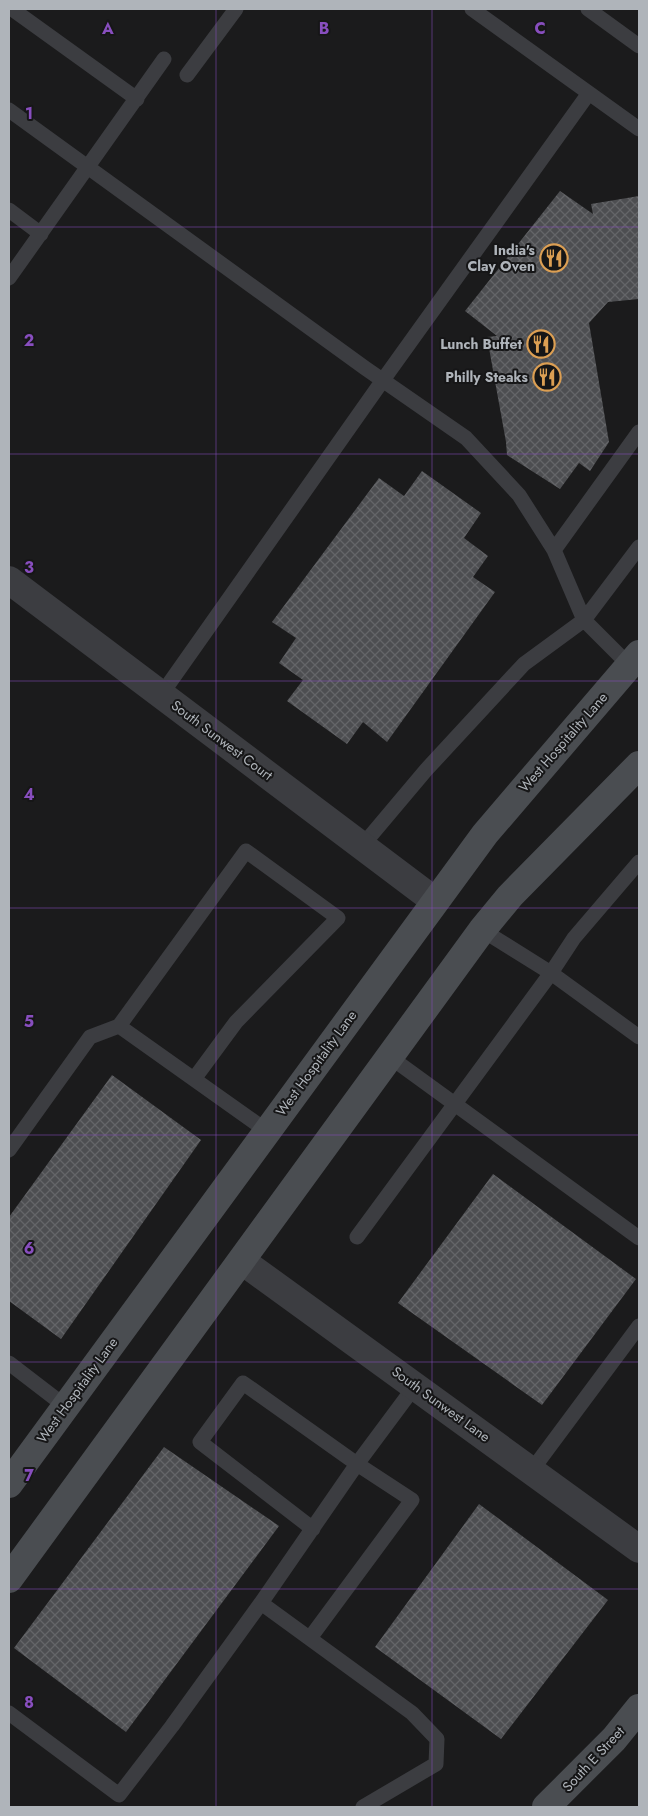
<svg xmlns="http://www.w3.org/2000/svg" width="648" height="1816" viewBox="0 0 648 1816" font-family="Jost,sans-serif">
  <style>
    .building { fill: url(#building-cross-hatch) }
    .lines { fill: none; stroke-linecap: round; stroke-linejoin: round }
    .service { stroke: #3c3d41; stroke-width: 15 }
    .minor { stroke: #3c3d41; stroke-width: 28 }
    .secondary { stroke: #4a4d51; stroke-width: 28 }
    .grid { fill: none; stroke: #884ebe; stroke-width: 1; stroke-opacity: 0.55 }
    .labels { text-anchor: middle; stroke-width: 4; stroke-linejoin: round; paint-order: stroke }
    .poi-label { font-size: 14px; font-weight: bold; fill: #afb4ba; stroke: #161617; text-anchor: end }
    .street-label { font-size: 14px; fill: #afb4ba; stroke: #161617 }
    .grid-label { font-size: 16px; text-anchor: middle; font-weight: bold; fill: #884ebe; stroke: #161617; stroke-width: 4; stroke-linejoin: round; paint-order: stroke }
  </style>
  <defs>
    <pattern id="building-cross-hatch" width="8" height="8" patternUnits="userSpaceOnUse" patternTransform="scale(1.25)"><rect width="8" height="8" fill="#4d4e51"/><path d="M0 0l8 8M0 8l8-8" fill="none" stroke="#646568"/></pattern>
  </defs>
  <rect width="100%" height="100%" fill="#1b1b1c"/>
  <path class="building" d="M560 191 593 214 591 204 639 196V299L608 302 589 323 609 442 590 471 579 463 560 489 507 455 506 442 487 337 497 336 465 311Z
    M422 471 481 513 464 538 488 556 473 577 495 592 387 742 363 722 347 744 287 701 303 680 279 663 296 638 272 622 379 478 404 496Z
    M112 1075 201 1140 61 1339 9 1301V1217Z
    M493 1174 636 1279 542 1405 398 1303Z
    M164 1447 279 1526 126 1732 14 1648Z
    M479 1504 608 1600 501 1739 375 1647Z"/>
  <g class="lines">
    <path class="service" d="M12 9 137 99
      M472 9 639 129
      M588 9 639 46
      M187 75 236 9
      M9 110 365 368 466 438 519 495 554 550 584 620 629 665
      M9 210 41 234
      M9 278 164 59
      M554 550 639 432
      M161 695 383 380 589 93
      M362 846 426 770 524 664 584 620 639 547
      M639 862 574 938 551 973 639 1037
      M119 1026 246 851 338 918 236 1022 194 1079
      M390 1057 639 1238
      M9 1150 90 1037 119 1026 267 1131
      M357 1237 551 973 482 930
      M9 1363 65 1406
      M532 1470 639 1326
      M313 1529 200 1442 243 1383 357 1464 261 1603 412 1713 437 1739 436 1764 363 1807
      M310 1638 412 1500 357 1464 415 1386
      M9 1713 119 1795 172 1726 261 1603"/>
    <path class="minor" d="M9 580 435 901
      M242 1261 639 1549"/>
    <path class="secondary" d="M9 1484 485 834 639 654
      M9 1579 482 930 510 896 639 765
      M546 1807 614 1739 639 1708"/>
  </g>
  <path class="grid" d="M216 9V1807M432 9V1807M9 227H639M9 454H639M9 681H639M9 908H639M9 1135H639M9 1362H639M9 1589H639"/>
  <defs>
    <g id="restaurant-ring" transform="scale(1.4375)"><circle r="9.5" fill="#161617" stroke="#dc9f53" stroke-width="1.5"/><path d="M-5-6h1v4h1v-4h1v4h1v-4h1v5L-1.5 .5V6h-2V.5L-5-1ZM5-6V6H3V1.5H1.5Q1.5-4 5-6Z" fill="#dc9f53"/></g>
  </defs>
  <g fill-rule="evenodd">
    <use href="#restaurant-ring" x="554" y="258"/>
    <use href="#restaurant-ring" x="541" y="344"/>
    <use href="#restaurant-ring" x="547" y="377"/>
  </g>
  <g class="labels">
    <g class="poi-label">
      <text x="535" y="255">India's<tspan x="535" dy="16">Clay Oven</tspan></text>
      <text x="522" y="349">Lunch Buffet</text>
      <text x="528" y="382">Philly Steaks</text>
    </g>
    <g class="street-label">
      <text transform="translate(222 740) rotate(37)" y="5">South Sunwest Court</text>
      <text transform="translate(563 742) rotate(-49)" y="5">West Hospitality Lane</text>
      <text transform="translate(316 1063) rotate(-54)" y="5">West Hospitality Lane</text>
      <text transform="translate(77 1390) rotate(-54)" y="5">West Hospitality Lane</text>
      <text transform="translate(441 1404) rotate(36)" y="5">South Sunwest Lane</text>
      <text transform="translate(593 1759) rotate(-47)" y="5">South E Street</text>
    </g>
  </g>
  <g class="grid-label">
    <text x="108" y="34">A</text>
    <text x="324" y="34">B</text>
    <text x="540" y="34">C</text>
    <text x="29" y="119">1</text>
    <text x="29" y="346">2</text>
    <text x="29" y="573">3</text>
    <text x="29" y="800">4</text>
    <text x="29" y="1027">5</text>
    <text x="29" y="1254">6</text>
    <text x="29" y="1481">7</text>
    <text x="29" y="1708">8</text>
  </g>
  <rect width="648" height="1816" fill="none" stroke="#afb4ba" stroke-width="20"/>
</svg>
